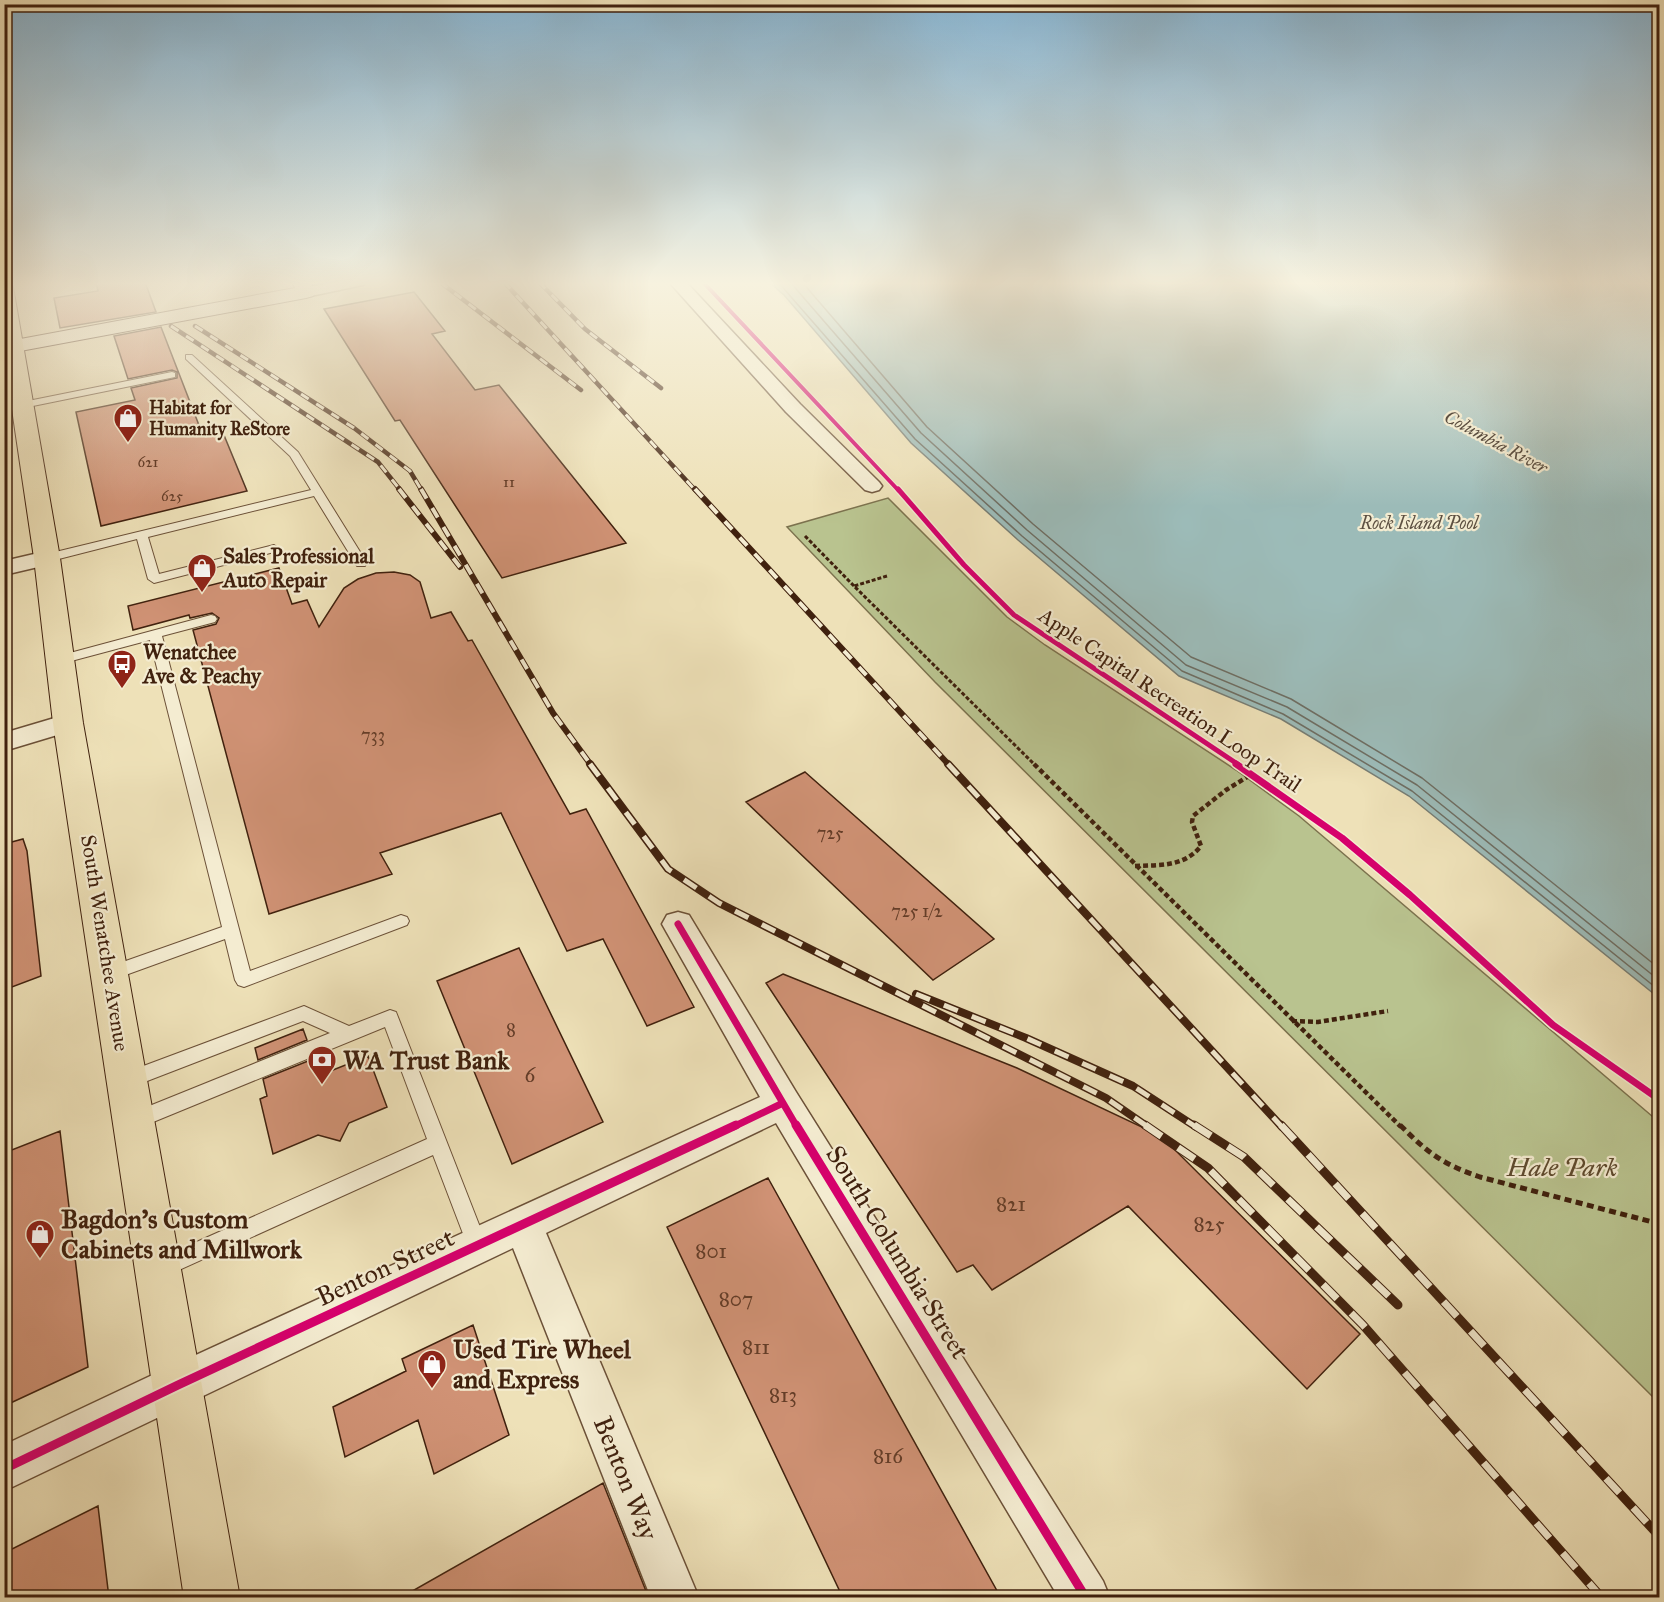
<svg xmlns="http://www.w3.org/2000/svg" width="1664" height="1602" viewBox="0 0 1664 1602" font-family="'IM FELL Great Primer',serif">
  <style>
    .green { fill: #b9c38f; stroke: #7c724e; stroke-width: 1.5 }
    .water { fill: #9cbbb8; stroke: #777d74; stroke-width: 1.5 }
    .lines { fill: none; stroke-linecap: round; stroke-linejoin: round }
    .shore { stroke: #6e6e63; stroke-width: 1.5 }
    .building { fill: #d09275; stroke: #40210e; stroke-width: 1.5 }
    .lane-casing { stroke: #6c5138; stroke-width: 2 }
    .street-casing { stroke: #6c5138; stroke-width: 3 }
    .secondary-casing { stroke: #40210e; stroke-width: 2 }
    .primary-casing { stroke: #40210e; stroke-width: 2 }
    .path-far2 { stroke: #40210e; stroke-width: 3; stroke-dasharray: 4 2; stroke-linecap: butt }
    .path-far1 { stroke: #40210e; stroke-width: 4.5; stroke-dasharray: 5 3; stroke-linecap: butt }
    .path { stroke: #40210e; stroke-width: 5; stroke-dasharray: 7 4.5; stroke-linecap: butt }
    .lane { fill: #f4ecd1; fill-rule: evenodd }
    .street { fill: #f4ecd1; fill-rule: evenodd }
    .secondary { fill: #f4ecd1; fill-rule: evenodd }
    .primary { fill: #eee1b8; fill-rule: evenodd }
    .rail-far3-casing { stroke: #40210e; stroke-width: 4.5 }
    .rail-far2-casing { stroke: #40210e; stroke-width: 6 }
    .rail-far1-casing { stroke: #40210e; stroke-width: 8 }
    .rail-casing { stroke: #40210e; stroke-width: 9 }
    .rail-far3 { stroke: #f4ecd1; stroke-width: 3; stroke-dasharray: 9; stroke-linecap: butt }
    .rail-far2 { stroke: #f4ecd1; stroke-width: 4; stroke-dasharray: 11; stroke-linecap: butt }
    .rail-far1 { stroke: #f4ecd1; stroke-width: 5; stroke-dasharray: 15; stroke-linecap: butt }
    .rail { stroke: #f4ecd1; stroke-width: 7; stroke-dasharray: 20; stroke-linecap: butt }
    .cycleway-far3-casing { stroke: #f4ecd1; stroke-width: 6 }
    .cycleway-far2-casing { stroke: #f4ecd1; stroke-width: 8 }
    .cycleway-far1-casing { stroke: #f4ecd1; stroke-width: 10 }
    .cycleway-casing { stroke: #f4ecd1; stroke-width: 13 }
    .cycleway-far3 { stroke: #d6006c; stroke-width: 4 }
    .cycleway-far2 { stroke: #d6006c; stroke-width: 5 }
    .cycleway-far1 { stroke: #d6006c; stroke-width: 7 }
    .cycleway { stroke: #d6006c; stroke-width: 9 }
    .labels { text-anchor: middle; stroke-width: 4.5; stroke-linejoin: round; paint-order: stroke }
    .far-number-label { font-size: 15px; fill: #643d28 }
    .far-poi-label { font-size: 18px; font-weight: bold; fill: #40210e; stroke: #f4ecd1; text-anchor: start }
    .far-water-label { font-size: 18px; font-style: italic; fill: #5c4f41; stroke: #f4ecd1 }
    .number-label { font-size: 18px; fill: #643d28 }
    .poi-label { font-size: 21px; font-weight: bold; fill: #40210e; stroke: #f4ecd1; text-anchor: start }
    .street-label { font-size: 21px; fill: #40210e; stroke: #f4ecd1 }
    .near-number-label { font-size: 21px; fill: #643d28 }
    .near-poi-label { font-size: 26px; font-weight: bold; fill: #40210e; stroke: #f4ecd1; text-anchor: start }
    .near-park-label { font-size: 26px; font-style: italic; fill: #5e4a2e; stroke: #f4ecd1 }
    .near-street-label { font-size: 26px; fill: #40210e; stroke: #f4ecd1 }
  </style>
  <rect width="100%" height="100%" fill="#eee1b8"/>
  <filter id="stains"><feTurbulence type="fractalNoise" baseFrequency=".00333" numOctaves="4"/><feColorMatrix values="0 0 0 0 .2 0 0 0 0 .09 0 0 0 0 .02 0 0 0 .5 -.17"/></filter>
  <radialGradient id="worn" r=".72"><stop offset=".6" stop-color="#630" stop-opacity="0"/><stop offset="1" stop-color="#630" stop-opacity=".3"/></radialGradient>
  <path class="green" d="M888 498 1007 617 1045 645 1236 770 1299 816 1659 1122V1403L935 682 787 527Z"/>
  <path class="water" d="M769 282H1659V998L1409 796 1281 719 1179 676 1018 540 911 443 784 295Z"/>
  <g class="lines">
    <path class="shore" d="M778 282 915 439 1022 536 1182 671 1283 714 1412 791 1660 991
      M790 282 921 433 1027 530 1186 665 1287 707 1417 785 1660 981
      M802 282 927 427 1033 524 1191 657 1291 699 1422 778 1660 969"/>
  </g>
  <path class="building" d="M96 282H145L156 312 60 328 54 298 98 291Z
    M414 292 445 331 432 334 475 390 499 385 626 543 502 578 400 420 395 421 324 309Z
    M161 327 202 433 221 428 247 491 101 526 76 412 135 400 131 388 177 378V372L172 370 128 379 114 336Z
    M279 568 292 604 307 600 319 627 344 588 358 579 376 573 394 572 410 575 420 582 431 618 451 612 468 641 472 640 570 814 586 809 694 1007 647 1026 603 939 567 951 501 813 380 853 392 874 269 914 193 630 216 624 219 618 212 613 190 618 189 615 133 630 128 606Z
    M805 772 994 939 933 980 746 802Z
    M23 839 27 851 41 976 4 990V844Z
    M519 948 603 1122 512 1164 437 981Z
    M783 974 1017 1068 1161 1136 1360 1334 1307 1389 1128 1206 992 1290 973 1265 957 1272 766 983Z
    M303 1029 307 1040 258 1060 255 1048Z
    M368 1056 387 1107 349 1123 340 1141 318 1135 273 1154 260 1099 267 1096 263 1079 313 1059 318 1076Z
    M60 1131 88 1367 4 1406V1153Z
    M768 1178 1001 1598H843L667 1227Z
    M473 1325 509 1435 434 1474 418 1420 345 1457 333 1407 406 1371 402 1359Z
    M603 1483 646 1591 634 1598H400Z
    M98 1506 109 1598H4V1553Z"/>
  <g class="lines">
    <g class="lane-casing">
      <path id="lane" d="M186 355H192L298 452 367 563 365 566H357L314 496 148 537 159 574 274 545 280 549 278 551 154 583 148 579 137 539 47 562 43 561V555L311 490 290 456 186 359Z
        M172 372 175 373V377L23 408 18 405 23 402Z
        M211 615 215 616 217 619 215 622 162 636 250 971 401 915 407 917 409 921 407 925 244 987 238 985 235 980 225 939 109 981 103 979 100 974 103 969 222 927 150 640 60 664 53 660 55 657Z
        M304 1006 349 1026 390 1010 396 1012 487 1245 484 1252 477 1255 470 1252 433 1155 168 1275 161 1278 154 1275 151 1268 154 1261 427 1139 385 1027 141 1127 134 1129 127 1127 124 1121 127 1115 330 1033 303 1021 129 1088 122 1086 120 1080 122 1074Z"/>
    </g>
    <g class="street-casing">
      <path id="street" d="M333 282H365L363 285 306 297 298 292 300 289Z
        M669 282H686L800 404 879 482 882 486 879 490 872 492 865 490 786 412Z
        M47 551 55 553 58 558 55 563 4 575V561Z
        M68 714 77 717 81 723 77 729 4 751V733Z
        M678 912 689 915 796 1092 1103 1581 1110 1598H1059L776 1123 546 1233 699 1598H651L513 1248 4 1491V1445L163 1370 760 1097 662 924 667 915Z"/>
    </g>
    <g class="secondary-casing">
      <path id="secondary" d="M292 282H310L315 292 313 296 306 298 15 352 8 350 5 346 8 342 15 340 295 288Z"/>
    </g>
    <g class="primary-casing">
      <path id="primary" d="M4 282 11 283 13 287 60 558 83 723 240 1598H184L53 723 34 558 4 355Z"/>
    </g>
    <path class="path-far2" d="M805 536 854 586
      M887 576 854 586 1035 765"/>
    <path class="path-far1" d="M1034 764 1401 1127
      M1135 866C1160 865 1184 867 1201 846L1192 822 1193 816 1226 790 1252 774
      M1292 1021 1318 1022 1388 1011"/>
    <path class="path" d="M1400 1125C1428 1153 1442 1164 1480 1177L1660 1224"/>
    <use href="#lane" class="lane"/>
    <use href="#street" class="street"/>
    <use href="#secondary" class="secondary"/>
    <use href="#primary" class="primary"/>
    <g class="rail-far3-casing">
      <path id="rail-far3" d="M440 282 581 390
        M504 282 696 491
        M539 282 585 329 661 388
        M171 326 378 462 401 491
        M195 326 354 428 410 471 422 491"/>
    </g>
    <g class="rail-far2-casing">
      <path id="rail-far2" d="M399 489 460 567
        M421 489 553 713 591 765
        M695 489 949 765"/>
    </g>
    <g class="rail-far1-casing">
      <path id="rail-far1" d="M590 764 668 869 719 903 1106 1098 1148 1127
        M948 764 1282 1127
        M916 994 1026 1038 1133 1086 1196 1127"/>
    </g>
    <g class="rail-casing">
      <path id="rail" d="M1145 1125 1208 1168 1363 1325 1602 1598
        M1194 1125 1244 1157 1398 1305
        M1281 1125 1660 1537"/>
    </g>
    <use href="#rail-far3" class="rail-far3"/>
    <use href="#rail-far2" class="rail-far2"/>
    <use href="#rail-far1" class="rail-far1"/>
    <use href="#rail" class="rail"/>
    <g class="cycleway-far3-casing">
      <path id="cycleway-far3" d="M703 282 899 491"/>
    </g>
    <g class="cycleway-far2-casing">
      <path id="cycleway-far2" d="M898 489 964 565 1014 615 1239 765"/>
    </g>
    <g class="cycleway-far1-casing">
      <path id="cycleway-far1" d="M1236 764 1342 838 1410 895 1553 1025 1660 1100
        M678 924 797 1127
        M733 1127 783 1103"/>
    </g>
    <g class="cycleway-casing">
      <path id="cycleway" d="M796 1125 1086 1598
        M4 1469 178 1385 736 1125"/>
    </g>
    <use href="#cycleway-far3" class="cycleway-far3"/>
    <use href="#cycleway-far2" class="cycleway-far2"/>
    <use href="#cycleway-far1" class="cycleway-far1"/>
    <use href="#cycleway" class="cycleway"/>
  </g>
  <linearGradient id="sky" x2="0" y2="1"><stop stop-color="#89b7d5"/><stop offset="0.56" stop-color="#f7f2df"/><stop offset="1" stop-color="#f7f2df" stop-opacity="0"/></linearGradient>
  <rect width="1664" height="506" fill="url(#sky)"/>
  <defs>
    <g id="shop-pin" transform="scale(1.5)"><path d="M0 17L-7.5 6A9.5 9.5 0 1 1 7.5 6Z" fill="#8f2418" stroke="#f4ecd1"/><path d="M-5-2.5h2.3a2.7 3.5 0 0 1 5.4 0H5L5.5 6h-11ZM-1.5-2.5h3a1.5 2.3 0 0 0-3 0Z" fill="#fff"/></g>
    <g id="bus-pin" transform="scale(1.5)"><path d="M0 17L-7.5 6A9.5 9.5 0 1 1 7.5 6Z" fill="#8f2418" stroke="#f4ecd1"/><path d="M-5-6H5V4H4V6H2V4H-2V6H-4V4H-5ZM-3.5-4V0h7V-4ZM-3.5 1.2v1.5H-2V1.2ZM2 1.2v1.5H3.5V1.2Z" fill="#fff"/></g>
    <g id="bank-pin" transform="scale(1.5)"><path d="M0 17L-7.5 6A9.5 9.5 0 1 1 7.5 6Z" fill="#8f2418" stroke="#f4ecd1"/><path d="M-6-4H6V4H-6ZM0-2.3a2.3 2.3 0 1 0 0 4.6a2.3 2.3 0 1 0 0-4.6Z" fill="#fff"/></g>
  </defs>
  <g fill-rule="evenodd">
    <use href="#shop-pin" x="128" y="418"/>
    <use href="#shop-pin" x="202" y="568"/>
    <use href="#bus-pin" x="122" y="664"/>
    <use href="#bank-pin" x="322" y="1060"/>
    <use href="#shop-pin" x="40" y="1234"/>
    <use href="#shop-pin" x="432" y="1364"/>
  </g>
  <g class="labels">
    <g class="far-number-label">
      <text x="148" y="467">621</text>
      <text x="509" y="487">11</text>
      <text x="172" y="501">625</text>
    </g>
    <g class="far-poi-label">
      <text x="149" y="414">Habitat for<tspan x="149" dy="21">Humanity ReStore</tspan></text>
    </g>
    <g class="far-water-label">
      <text transform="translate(1496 442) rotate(28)" y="6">Columbia River</text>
      <text x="1419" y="529">Rock Island Pool</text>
    </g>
    <g class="number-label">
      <text x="373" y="741">733</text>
      <text x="830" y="839">725</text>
      <text x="917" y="917">725 1/2</text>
      <text x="511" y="1036">8</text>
    </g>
    <g class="poi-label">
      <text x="223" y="563">Sales Professional<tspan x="223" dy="24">Auto Repair</tspan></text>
      <text x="143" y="659">Wenatchee<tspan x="143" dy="24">Ave &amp; Peachy</tspan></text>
    </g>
    <g class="street-label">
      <text transform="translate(1170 700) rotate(34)" y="7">Apple Capital Recreation Loop Trail</text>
      <text transform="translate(105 943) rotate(81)" y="7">South Wenatchee Avenue</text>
    </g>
    <g class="near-number-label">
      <text x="530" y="1082">6</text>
      <text x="1011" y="1211">821</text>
      <text x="1209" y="1231">825</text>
      <text x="711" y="1258">801</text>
      <text x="736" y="1306">807</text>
      <text x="756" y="1354">811</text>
      <text x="783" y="1402">813</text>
      <text x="888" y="1463">816</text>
    </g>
    <g class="near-poi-label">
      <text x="343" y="1069">WA Trust Bank</text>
      <text x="61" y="1228">Bagdon's Custom<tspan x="61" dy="30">Cabinets and Millwork</tspan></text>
      <text x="453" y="1358">Used Tire Wheel<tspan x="453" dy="30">and Express</tspan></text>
    </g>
    <g class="near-park-label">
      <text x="1562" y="1176">Hale Park</text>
    </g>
    <g class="near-street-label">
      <text transform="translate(898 1252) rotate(58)" y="9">South Columbia Street</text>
      <text transform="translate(385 1267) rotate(-25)" y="9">Benton Street</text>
      <text transform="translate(626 1478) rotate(68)" y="9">Benton Way</text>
    </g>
  </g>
  <rect width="1664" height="1602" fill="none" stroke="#eee1b8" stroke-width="24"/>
  <rect x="6" y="6" width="1652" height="1590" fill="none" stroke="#40210e" stroke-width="3"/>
  <rect x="12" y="12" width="1640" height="1578" fill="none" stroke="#40210e" stroke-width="1.5"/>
  <rect width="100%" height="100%" filter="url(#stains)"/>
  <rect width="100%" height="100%" fill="url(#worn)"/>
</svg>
